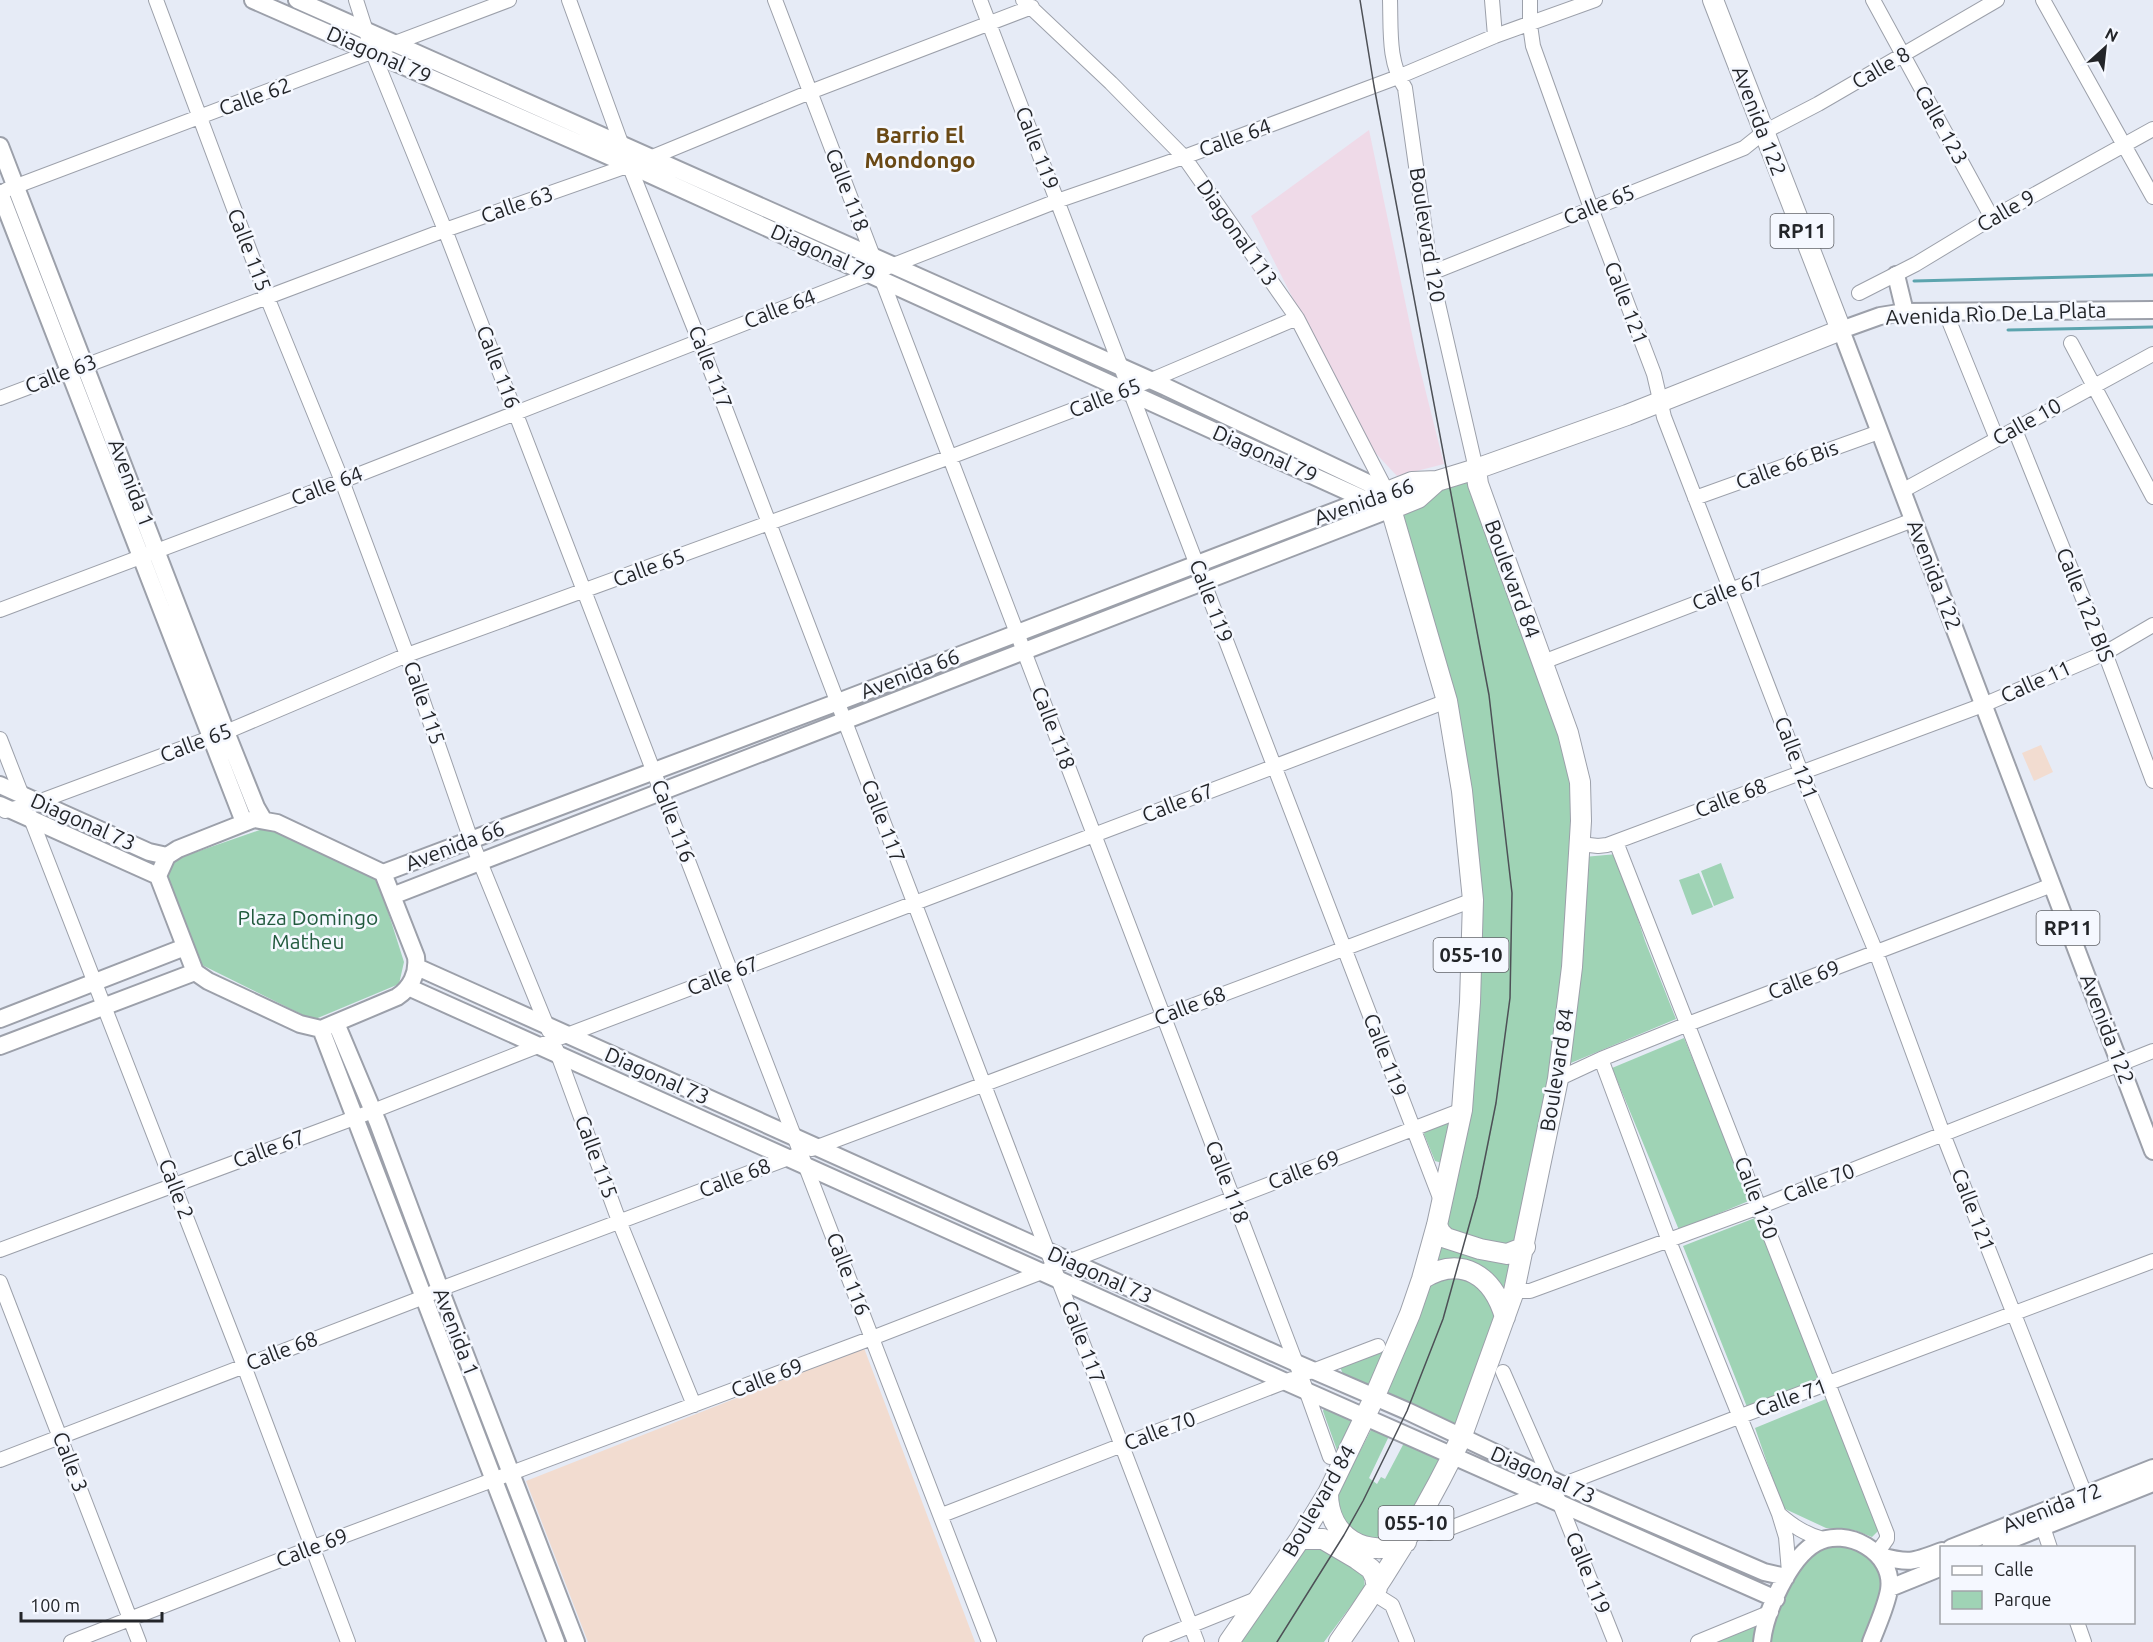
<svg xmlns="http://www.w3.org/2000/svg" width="2153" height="1642" viewBox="0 0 2153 1642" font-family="Ubuntu,sans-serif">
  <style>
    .industrial { fill: #efdae8 }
    .medical { fill: #f2dcd0 }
    .green { fill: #9fd3b5 }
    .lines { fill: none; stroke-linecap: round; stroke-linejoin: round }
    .stream { stroke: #5ca4ae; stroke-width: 3 }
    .minor-casing { stroke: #9ca0aa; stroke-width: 16 }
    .major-casing { stroke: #9ca0aa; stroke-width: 20 }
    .highway-casing { stroke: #9ca0aa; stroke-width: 22 }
    .minor { stroke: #fff; stroke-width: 14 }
    .major { stroke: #fff; stroke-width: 16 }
    .highway { stroke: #fff; stroke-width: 20 }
    .tram { stroke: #4d5056; stroke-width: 1.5 }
    .labels { text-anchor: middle; stroke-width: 5; stroke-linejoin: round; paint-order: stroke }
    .shield { fill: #f5f8ff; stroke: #626469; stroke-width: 1.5 }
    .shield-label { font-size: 20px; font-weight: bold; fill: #232529 }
    .street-label { font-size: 21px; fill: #232529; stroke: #f5f8ff }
    .park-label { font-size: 21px; fill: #225a3e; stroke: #f5f8ff }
    .neighbourhood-label { font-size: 22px; font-weight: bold; fill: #6a4915; stroke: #f5f8ff }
  </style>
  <rect width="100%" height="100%" fill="#e6ebf6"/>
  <path class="industrial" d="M1369 130 1416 353 1444 464 1397 476 1367 444 1251 216Z"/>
  <path class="medical" d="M2041 745 2053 772 2034 781 2022 753Z
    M864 1348 975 1642H588L526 1481Z"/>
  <path class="green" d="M1468 479 1561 737 1572 785 1570 859 1563 967 1547 1093 1517 1244 1473 1245 1443 1226 1479 898 1402 513 1442 487Z
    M271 826 377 877 404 962 399 984 313 1020 196 962 167 877 176 859Z
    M1617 854 1645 941 1676 1019 1566 1065 1584 857Z
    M1721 863 1734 898 1714 906 1701 871Z
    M1699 873 1713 907 1692 915 1679 880Z
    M1684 1038 1751 1200 1679 1230 1612 1068Z
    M1452 1117 1442 1163 1435 1161 1424 1134 1427 1126Z
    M1760 1216 1824 1377 1747 1407 1683 1246Z
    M1439 1241 1511 1259 1503 1290 1432 1265Z
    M1439 1276 1471 1278 1494 1304V1316L1458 1427 1386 1395 1424 1287Z
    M1389 1344 1372 1382 1364 1386 1345 1379 1340 1367 1380 1350Z
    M1831 1397 1879 1530 1872 1537 1854 1530 1826 1528 1783 1508 1755 1428Z
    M1330 1405 1355 1422 1338 1453 1323 1411 1325 1406Z
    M1373 1426 1390 1434 1369 1478 1377 1484 1381 1477 1385 1479 1405 1441 1444 1459 1402 1532 1387 1541 1351 1533 1337 1510 1338 1494Z
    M1841 1542 1864 1549 1881 1573 1883 1587 1865 1642H1771C1774 1612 1791 1572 1814 1552 1821 1547 1833 1545 1841 1542Z
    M1316 1543 1363 1572 1365 1587 1324 1642H1238L1303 1545Z
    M1760 1621 1757 1642H1714Z"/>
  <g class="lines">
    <path class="stream" d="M1914 281 2153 275
      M2008 330 2153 327"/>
    <g class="minor-casing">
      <path id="minor" d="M156 0 267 297 342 481 407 655 471 840 549 1031
        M356 0 373 53 445 230 989 1642
        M569 0 629 165 699 340 1197 1642
        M775 0 1301 1376 1330 1457
        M980 0 1442 1203
        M1023 0 1111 83 1184 157 1297 318 1387 492
        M1390 0C1391 31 1388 62 1405 88L1431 273 1476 469
        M1492 0 1495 36
        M1530 0V25L1533 46 1591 208 1654 374 1664 417 1801 772 1876 952 1943 1134 2088 1502
        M1873 0 1992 218
        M2043 0 2153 197
        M6 190 509 0
        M1431 273 1744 148 1764 132 1818 104 1997 0
        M1859 293 1916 264 1992 218 2153 129
        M1945 311 1997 439
        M2071 343 2153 497
        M0 398 445 230 650 158 810 92 1032 7
        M2015 430 2105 653 2153 781
        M1902 491 2153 354
        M1695 498 1879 432
        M0 610 342 481 1057 201 1184 157 1398 77 1495 36 1595 0
        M1543 662 1913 520
        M0 739 244 1366 348 1642
        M5 811 38 802 226 732 407 655 950 457 1149 381 1297 318
        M1616 842 1887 1534V1539L1877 1553
        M1580 844 1598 846 1607 845 1983 705 2105 653 2153 625
        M556 1049 619 1221 694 1405
        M1601 1059 1669 1241 1779 1514 1786 1537 1789 1572
        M1558 1079 1601 1059 1688 1024 2052 885
        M812 1149 1473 900
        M0 1250 373 1111 538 1046 1447 701
        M1065 1263 1462 1110
        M0 1282 139 1642
        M1514 1291H1530L1759 1207 2153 1051
        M1310 1372 1378 1346
        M1503 1372 1550 1479 1615 1642
        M0 1460 424 1297 440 1289 794 1156
        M1779 1514C1793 1526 1805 1534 1823 1539
        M942 1515 1292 1379
        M2040 1518 2050 1548
        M1429 1533 1445 1530 1741 1416 2153 1261
        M1373 1593 1392 1605 1407 1642
        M2077 1622 2084 1642
        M71 1642 311 1548 872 1338 1047 1270
        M1150 1642 1259 1598
        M1698 1642 1771 1612"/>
    </g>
    <g class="major-casing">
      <path id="major" d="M253 0 629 165 1364 499 1391 509
        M297 0 1166 387 1387 492
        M0 146 226 732 256 807 263 819
        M0 193 244 822
        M1896 275 1905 312
        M2153 310 1905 312 1880 316 1841 330 2153 1151
        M0 785 149 852 167 856
        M0 805 158 876
        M254 819 277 823 383 873 416 957C418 973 411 988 397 997L321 1029 300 1024 208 981 195 972 158 876 167 856 178 849Z
        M383 873 838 702 1369 498
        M392 896 1391 509
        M417 967 1296 1363 1407 1411 1563 1485 1764 1572 1786 1577
        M408 987 1286 1382 1776 1599
        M0 1019 185 947
        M336 1023 378 1123 440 1289 576 1642
        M321 1029 556 1642
        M0 1046 195 972
        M1951 1548 2153 1468
        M1990 1548 2153 1483
        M1880 1556C1910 1564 1913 1562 1942 1551
        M1890 1588 1942 1567
        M1762 1642C1765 1613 1789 1558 1816 1543 1846 1526 1895 1552 1889 1590 1886 1607 1877 1626 1871 1642"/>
    </g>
    <g class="highway-casing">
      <path id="highway" d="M1391 509 1418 498 1437 481
        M1437 1225 1440 1232 1446 1238 1480 1249 1507 1254 1525 1247
        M1422 1279C1462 1254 1493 1276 1505 1317
        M1328 1493C1328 1537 1366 1560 1406 1542
        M1300 1539H1323L1357 1559 1371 1569 1375 1577 1377 1588
        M1229 1642 1300 1539 1328 1493 1374 1398 1410 1314 1422 1279 1437 1225 1462 1110 1470 1002 1473 900 1462 791 1447 701 1391 509 1387 492 1412 482 1437 481 1476 469 1627 415 1841 330 1713 0
        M1339 1642C1385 1577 1427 1510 1461 1438L1514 1291 1558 1079 1572 967 1581 821 1580 782 1568 733 1478 484 1476 469"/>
    </g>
    <use href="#minor" class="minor"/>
    <use href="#major" class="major"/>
    <use href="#highway" class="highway"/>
    <path class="tram" d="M1277 1642 1344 1535 1363 1501 1407 1411 1443 1319 1477 1197 1485 1158 1496 1103 1510 998 1512 893 1489 695 1374 86 1360 0"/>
  </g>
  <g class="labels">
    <g class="shield">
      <rect x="1770.5" y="214" width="63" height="34" rx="4.5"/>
      <rect x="2036.5" y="911" width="63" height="34" rx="4.5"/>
      <rect x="1433.5" y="938" width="75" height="34" rx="4.5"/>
      <rect x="1378.5" y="1506" width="75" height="34" rx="4.5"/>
    </g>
    <g class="shield-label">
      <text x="1802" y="238">RP11</text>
      <text x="2068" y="935">RP11</text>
      <text x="1471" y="962">055-10</text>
      <text x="1416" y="1530">055-10</text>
    </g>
    <g class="street-label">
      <text transform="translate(379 55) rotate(24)" y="7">Diagonal 79</text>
      <text transform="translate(1881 68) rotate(-30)" y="7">Calle 8</text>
      <text transform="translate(255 97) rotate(-20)" y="7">Calle 62</text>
      <text transform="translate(1759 121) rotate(69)" y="7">Avenida 122</text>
      <text transform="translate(1941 125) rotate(61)" y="7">Calle 123</text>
      <text transform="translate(1235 138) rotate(-20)" y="7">Calle 64</text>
      <text transform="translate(1037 148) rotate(69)" y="7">Calle 119</text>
      <text transform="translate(847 190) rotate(69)" y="7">Calle 118</text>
      <text transform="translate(517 205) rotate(-19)" y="7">Calle 63</text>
      <text transform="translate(1599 205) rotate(-22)" y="7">Calle 65</text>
      <text transform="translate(2006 211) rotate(-30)" y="7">Calle 9</text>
      <text transform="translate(1237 233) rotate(55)" y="7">Diagonal 113</text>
      <text transform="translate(1427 235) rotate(81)" y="7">Boulevard 120</text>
      <text transform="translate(249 250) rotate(69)" y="7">Calle 115</text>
      <text transform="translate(823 253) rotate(24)" y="7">Diagonal 79</text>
      <text transform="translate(1626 303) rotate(69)" y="7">Calle 121</text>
      <text transform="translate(780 309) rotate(-21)" y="7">Calle 64</text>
      <text transform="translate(1996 314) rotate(-2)" y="7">Avenida Rìo De La Plata</text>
      <text transform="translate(498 367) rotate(69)" y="7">Calle 116</text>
      <text transform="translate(710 367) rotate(69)" y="7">Calle 117</text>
      <text transform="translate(61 374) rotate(-21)" y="7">Calle 63</text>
      <text transform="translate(1105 398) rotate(-21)" y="7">Calle 65</text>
      <text transform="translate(2027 422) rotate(-29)" y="7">Calle 10</text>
      <text transform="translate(1265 454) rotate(24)" y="7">Diagonal 79</text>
      <text transform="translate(1787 465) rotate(-20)" y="7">Calle 66 Bis</text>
      <text transform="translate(131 483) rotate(69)" y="7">Avenida 1</text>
      <text transform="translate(327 486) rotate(-21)" y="7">Calle 64</text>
      <text transform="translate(1364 502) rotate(-19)" y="7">Avenida 66</text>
      <text transform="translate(649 568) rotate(-20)" y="7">Calle 65</text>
      <text transform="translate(1934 575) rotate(69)" y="7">Avenida 122</text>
      <text transform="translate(1512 579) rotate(70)" y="7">Boulevard 84</text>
      <text transform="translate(1728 591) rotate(-21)" y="7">Calle 67</text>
      <text transform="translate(1211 601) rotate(69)" y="7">Calle 119</text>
      <text transform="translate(2085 605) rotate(68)" y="7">Calle 122 BIS</text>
      <text transform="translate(910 674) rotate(-21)" y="7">Avenida 66</text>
      <text transform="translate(2036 682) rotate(-24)" y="7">Calle 11</text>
      <text transform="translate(424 703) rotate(71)" y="7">Calle 115</text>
      <text transform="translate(1053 728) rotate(69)" y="7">Calle 118</text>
      <text transform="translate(196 743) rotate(-21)" y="7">Calle 65</text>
      <text transform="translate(1796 758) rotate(69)" y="7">Calle 121</text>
      <text transform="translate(1731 798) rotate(-21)" y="7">Calle 68</text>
      <text transform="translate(1178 803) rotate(-21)" y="7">Calle 67</text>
      <text transform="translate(673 821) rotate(69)" y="7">Calle 116</text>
      <text transform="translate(883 821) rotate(69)" y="7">Calle 117</text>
      <text transform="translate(83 822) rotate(24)" y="7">Diagonal 73</text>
      <text transform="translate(455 846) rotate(-21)" y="7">Avenida 66</text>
      <text transform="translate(723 976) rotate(-21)" y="7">Calle 67</text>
      <text transform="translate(1804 980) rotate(-21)" y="7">Calle 69</text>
      <text transform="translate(1190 1006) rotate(-21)" y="7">Calle 68</text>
      <text transform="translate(2107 1029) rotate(69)" y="7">Avenida 122</text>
      <text transform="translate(1385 1055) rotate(69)" y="7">Calle 119</text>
      <text transform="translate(1557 1070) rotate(-81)" y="7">Boulevard 84</text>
      <text transform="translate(657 1076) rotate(24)" y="7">Diagonal 73</text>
      <text transform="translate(269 1149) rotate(-20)" y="7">Calle 67</text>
      <text transform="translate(596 1157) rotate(70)" y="7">Calle 115</text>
      <text transform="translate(1304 1170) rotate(-21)" y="7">Calle 69</text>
      <text transform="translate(735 1178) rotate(-21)" y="7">Calle 68</text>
      <text transform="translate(1227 1182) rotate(69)" y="7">Calle 118</text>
      <text transform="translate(1819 1183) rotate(-21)" y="7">Calle 70</text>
      <text transform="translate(176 1189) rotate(69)" y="7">Calle 2</text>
      <text transform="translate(1756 1198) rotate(69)" y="7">Calle 120</text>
      <text transform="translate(1973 1210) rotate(69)" y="7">Calle 121</text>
      <text transform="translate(848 1274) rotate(69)" y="7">Calle 116</text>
      <text transform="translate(1100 1275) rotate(24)" y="7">Diagonal 73</text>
      <text transform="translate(456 1332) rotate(69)" y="7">Avenida 1</text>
      <text transform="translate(1083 1342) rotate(69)" y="7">Calle 117</text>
      <text transform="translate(282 1351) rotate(-21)" y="7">Calle 68</text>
      <text transform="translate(767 1378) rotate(-21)" y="7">Calle 69</text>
      <text transform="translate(1791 1398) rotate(-20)" y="7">Calle 71</text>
      <text transform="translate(1160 1431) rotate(-21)" y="7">Calle 70</text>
      <text transform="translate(70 1462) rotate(69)" y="7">Calle 3</text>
      <text transform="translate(1543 1475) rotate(24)" y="7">Diagonal 73</text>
      <text transform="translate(1319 1501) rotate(-60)" y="7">Boulevard 84</text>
      <text transform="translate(2052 1508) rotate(-21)" y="7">Avenida 72</text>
      <text transform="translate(312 1548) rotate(-21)" y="7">Calle 69</text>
      <text transform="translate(1588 1573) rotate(68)" y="7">Calle 119</text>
    </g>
    <g class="park-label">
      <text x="308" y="925">Plaza Domingo<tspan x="308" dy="24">Matheu</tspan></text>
    </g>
    <g class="neighbourhood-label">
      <text x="920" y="143">Barrio El<tspan x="920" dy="25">Mondongo</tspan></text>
    </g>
  </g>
  <rect x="1940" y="1546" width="195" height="78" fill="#f5f8ff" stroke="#a1a4a9" stroke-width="1.5"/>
  <rect x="1952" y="1566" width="30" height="9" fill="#ffffff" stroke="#a1a4a9" stroke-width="1.5"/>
  <text x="1994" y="1576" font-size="18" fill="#232529">Calle</text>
  <rect x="1952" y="1591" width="30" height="18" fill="#9fd3b5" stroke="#a1a4a9" stroke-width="1.5"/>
  <text x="1994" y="1606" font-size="18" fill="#232529">Parque</text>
  <g transform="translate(2105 48) rotate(27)" stroke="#f5f8ff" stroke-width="4.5" paint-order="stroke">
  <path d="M0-4.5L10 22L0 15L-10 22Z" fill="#232529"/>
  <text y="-9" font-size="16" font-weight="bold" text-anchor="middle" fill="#232529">N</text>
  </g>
  <path d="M21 1612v9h141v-9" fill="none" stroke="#232529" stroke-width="3"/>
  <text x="30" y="1612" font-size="18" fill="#232529" stroke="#f5f8ff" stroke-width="4.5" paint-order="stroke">100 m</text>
</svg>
